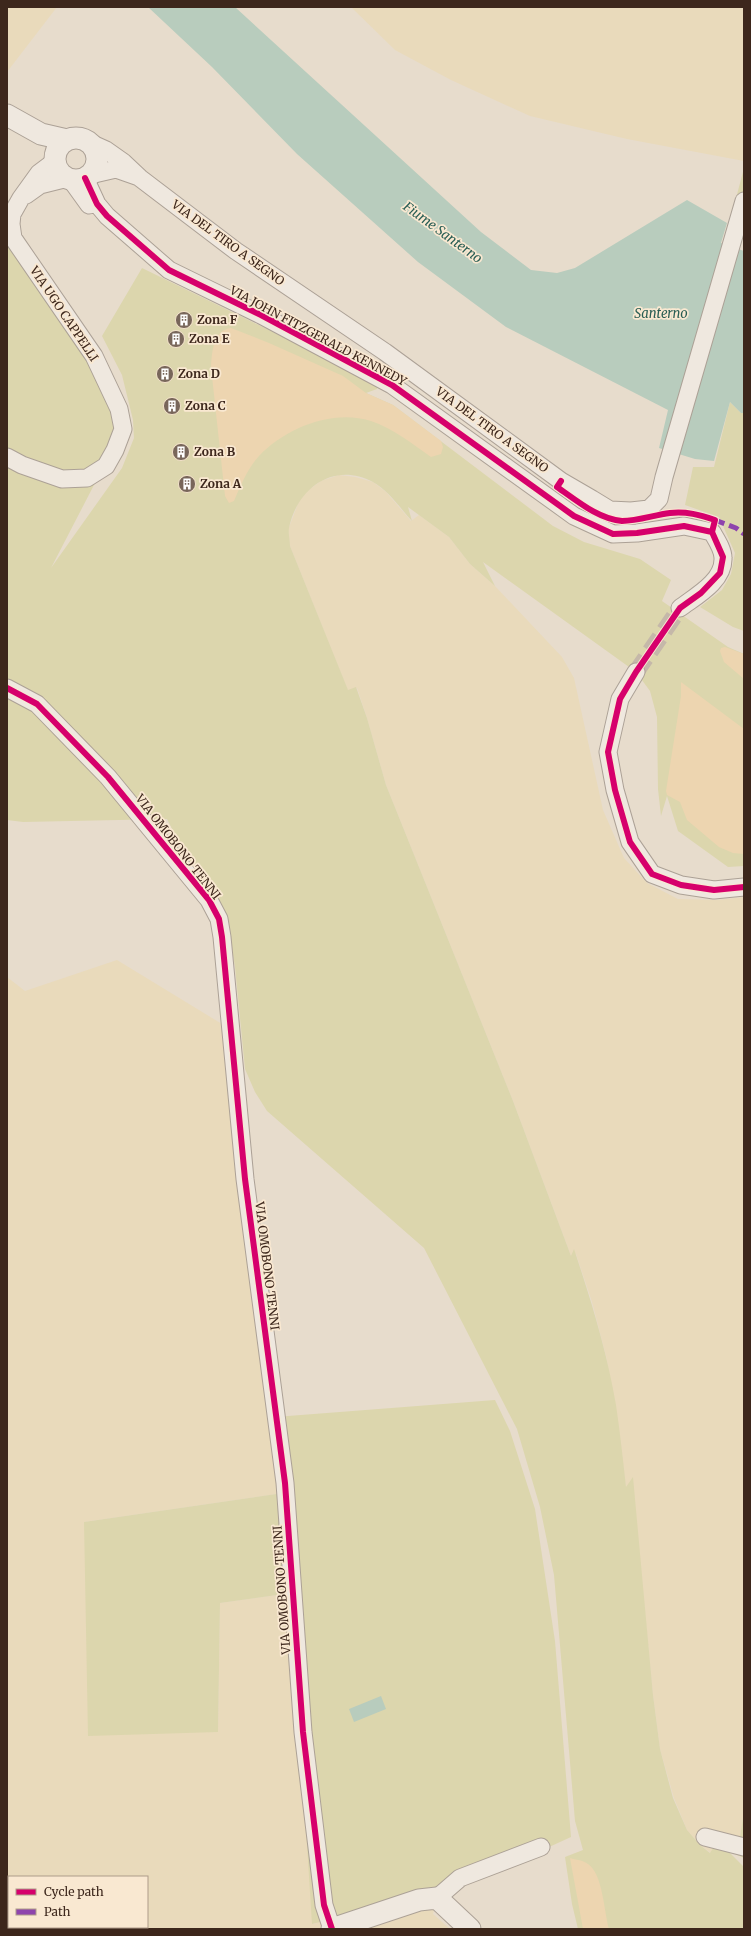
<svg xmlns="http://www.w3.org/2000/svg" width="751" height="1936" viewBox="0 0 751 1936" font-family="Merriweather,serif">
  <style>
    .farmland { fill: #e9dabb; fill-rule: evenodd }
    .green { fill: #dcd6ad }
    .sand { fill: #edd5b0 }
    .water { fill: #b8ccbd }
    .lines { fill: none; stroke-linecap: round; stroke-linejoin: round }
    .minor-tunnel { stroke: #c5b8a9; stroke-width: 17; stroke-dasharray: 17 8; stroke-linecap: butt }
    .minor-casing { stroke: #aca196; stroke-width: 19 }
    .tertiary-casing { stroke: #aca196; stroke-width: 23 }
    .minor { stroke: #efe8df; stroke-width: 17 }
    .tertiary { stroke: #efe8df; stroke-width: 21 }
    .quiet { stroke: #8e44ad; stroke-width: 5; stroke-dasharray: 10 5; stroke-linecap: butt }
    .cycleway-casing { stroke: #f9e8d1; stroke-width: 8 }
    .cycleway { stroke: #d6006c; stroke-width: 6 }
    .labels { text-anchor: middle; stroke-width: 3.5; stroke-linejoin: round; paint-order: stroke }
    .street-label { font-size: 12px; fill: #3d271c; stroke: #f9e8d1 }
    .poi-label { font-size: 12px; font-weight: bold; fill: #3d271c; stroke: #f9e8d1; text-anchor: start }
    .water-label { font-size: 13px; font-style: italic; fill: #295e54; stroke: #f9e8d1 }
  </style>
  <rect width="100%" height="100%" fill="#e7dccc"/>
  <path class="farmland" d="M7 7H57L7 72Z
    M351 7H744V161L627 139 530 116 451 80 395 50Z
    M339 475 355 477 373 482 386 492 411 521 419 515 449 537 470 564 495 586 562 657 574 678 603 810 624 858 647 883 678 899 718 900 744 897V1812L737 1855 715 1845 711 1853 700 1845 687 1830 674 1798 660 1749 653 1695 633 1491 626 1488 615 1405 606 1356 592 1302 576 1254 571 1256 513 1101 386 785 367 718 357 688 348 691 290 546 288 530 299 501 306 492 321 481Z
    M117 960 235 1032 283 1493 84 1522 218 1732 220 1603 291 1593 313 1924 419 1900 437 1898 433 1914 450 1929H7V977L25 991ZM9 1877H147V1927H9Z"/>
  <path class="green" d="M744 168V234L735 231 730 221Z
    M7 230 119 409 123 429 51 568 122 468 134 438 133 420 122 375 102 336 142 268 377 383V389L366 393 393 405 553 526 584 542 640 559 671 580 662 601 728 647 744 654V866L728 867 678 831 667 796 661 816 658 789 657 717 650 691 636 672 483 562 495 586 470 564 449 537 408 507 412 521C400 508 389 491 373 482 334 461 297 488 289 528 288 534 290 540 290 546L348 690 356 687 367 718 386 785 513 1101 571 1256 574 1249C591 1300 607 1352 616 1405 620 1432 623 1460 626 1487L633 1477 653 1695 660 1749 673 1798 687 1830 700 1845 710 1853 715 1845 728 1851 744 1867V1929H578L572 1904 565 1857 583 1850 575 1821 554 1575 540 1507 517 1429 424 1248 267 1111 255 1092 245 1069 235 967 227 919 219 900 184 853 167 819 23 822 7 820Z
    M730 402 741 413H744V631L733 627 700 607 722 590 731 574 735 553 719 517 685 505 693 467H714Z
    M495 1400 510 1431 535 1509 555 1641 571 1837 437 1898 419 1900 312 1924 291 1593 220 1603 218 1732 88 1736 84 1522 283 1493 275 1417Z
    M744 1812V1858L737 1855Z"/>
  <path class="sand" d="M231 328 269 343 343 376 366 393 393 405 441 441 443 447 441 454 431 457C413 444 392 428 371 421 332 409 286 428 259 456 247 469 241 485 234 501L229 503 225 496 211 367C212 352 213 330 231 328Z
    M725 647 744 654V679L724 662 720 651 721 648Z
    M681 682 744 729V854L733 853 719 847 687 820 680 802 667 795 666 791 681 696Z
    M570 1858C576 1860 583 1860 588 1864 603 1874 604 1912 609 1929H583Z"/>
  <path class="water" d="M148 7H235L481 232 531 270 557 273 575 268 687 200 727 223 721 243 744 251V413H741L730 402 714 461 695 459 659 448 668 410 506 327 418 262 297 154 212 67Z
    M381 1696 386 1709 354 1722 349 1709Z"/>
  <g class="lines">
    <path class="minor-tunnel" d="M636 672 680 608"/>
    <g class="minor-casing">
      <path id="minor" d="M86 141 106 150 123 162 140 178 236 251 385 352 561 481 592 499 610 510 631 511 649 509 659 499 664 477 744 201
        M90 175 116 169 136 176
        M85 178 97 204 107 216 169 270 261 315 392 385 574 516 613 534 637 533 684 526 712 532C716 539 723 549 723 558 724 581 696 596 680 608
        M71 180 89 205
        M26 195 40 185 68 178
        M7 457 22 465 62 479 87 478 106 466 115 450 123 429 119 409 94 356 13 238 11 224 12 214 21 198 39 173 55 161
        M636 672 620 699 608 752 615 790 630 842 652 874 681 885 714 890 744 887
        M7 688 37 704 108 777 209 900 219 919 222 937 245 1179 285 1483 303 1732 324 1905 332 1929
        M705 1837 744 1847
        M437 1898 460 1878 541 1847"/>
    </g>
    <g class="tertiary-casing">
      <path id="tertiary" d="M7 115 41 134 67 140
        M55 159a21 21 0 1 1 42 0a21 21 0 1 1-42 0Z
        M7 1913 9 1915
        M20 1927 22 1929
        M332 1929 419 1900 437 1898 470 1929"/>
    </g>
    <use href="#minor" class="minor"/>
    <use href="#tertiary" class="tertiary"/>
    <path class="quiet" d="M715 520 736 528 744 534"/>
    <g class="cycleway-casing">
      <path id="cycleway" d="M85 178 97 204 107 216 169 270 261 315 392 385 574 516 613 534 637 533 684 526 712 532 723 557 720 573 701 593 680 608 636 672 620 699 608 752 615 790 630 842 652 874 681 885 714 890 744 887
        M561 481 557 487C576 500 598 519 622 521 638 521 654 515 670 513 686 511 700 515 715 520L712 532
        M7 688 37 704 108 777 209 900 219 919 222 937 245 1179 285 1483 303 1732 324 1905 332 1929"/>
    </g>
    <use href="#cycleway" class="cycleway"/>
  </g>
  <defs>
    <g id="building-disc" transform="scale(0.9)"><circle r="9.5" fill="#78665a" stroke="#f9e8d1"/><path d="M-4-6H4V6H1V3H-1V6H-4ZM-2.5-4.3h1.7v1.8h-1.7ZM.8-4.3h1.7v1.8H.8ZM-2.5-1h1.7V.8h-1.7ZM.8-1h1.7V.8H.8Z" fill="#fff"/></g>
  </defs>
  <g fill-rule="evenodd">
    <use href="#building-disc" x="184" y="320"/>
    <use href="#building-disc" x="176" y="339"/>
    <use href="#building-disc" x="165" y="374"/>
    <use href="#building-disc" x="172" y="406"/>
    <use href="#building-disc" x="181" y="452"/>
    <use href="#building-disc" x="187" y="484"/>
  </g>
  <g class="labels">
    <g class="street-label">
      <text transform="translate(228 243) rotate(36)" y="4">VIA DEL TIRO A SEGNO</text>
      <text transform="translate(64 314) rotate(56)" y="4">VIA UGO CAPPELLI</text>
      <text transform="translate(318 336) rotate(28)" y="4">VIA JOHN FITZGERALD KENNEDY</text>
      <text transform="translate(492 430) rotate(36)" y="4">VIA DEL TIRO A SEGNO</text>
      <text transform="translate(178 847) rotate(52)" y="4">VIA OMOBONO TENNI</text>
      <text transform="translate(267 1266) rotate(83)" y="4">VIA OMOBONO TENNI</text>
      <text transform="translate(282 1590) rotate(-94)" y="4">VIA OMOBONO TENNI</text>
    </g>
    <g class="poi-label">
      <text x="197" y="324">Zona F</text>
      <text x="189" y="343">Zona E</text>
      <text x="178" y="378">Zona D</text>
      <text x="185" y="410">Zona C</text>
      <text x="194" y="456">Zona B</text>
      <text x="200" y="488">Zona A</text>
    </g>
    <g class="water-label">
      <text transform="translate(443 232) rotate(36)" y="5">Fiume Santerno</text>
      <text x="661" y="318">Santerno</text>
    </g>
  </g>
  <rect width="751" height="1936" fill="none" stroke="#3d271c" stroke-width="16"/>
  <rect x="8" y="1876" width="140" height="52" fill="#f9e8d1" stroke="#ae9b89"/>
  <rect x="16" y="1889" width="20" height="6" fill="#d6006c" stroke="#ae9b89"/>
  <text x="44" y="1896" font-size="12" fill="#3d271c">Cycle path</text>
  <rect x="16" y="1909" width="20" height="6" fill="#8e44ad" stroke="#ae9b89"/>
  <text x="44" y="1916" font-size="12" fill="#3d271c">Path</text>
</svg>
